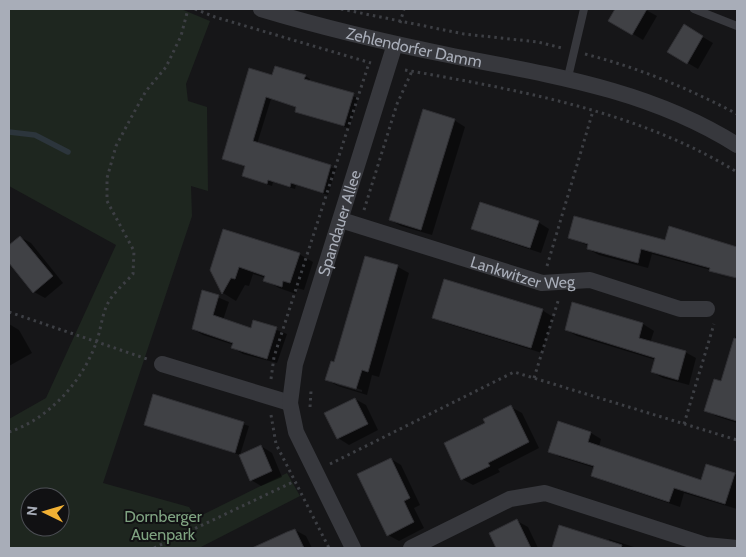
<svg xmlns="http://www.w3.org/2000/svg" width="746" height="557" viewBox="0 0 746 557" font-family="Cabin,sans-serif">
  <style>
    .green { fill: #1e261f; fill-rule: evenodd }
    .shadow { fill: #0007; fill-rule: evenodd }
    .lines { fill: none; stroke-linecap: round; stroke-linejoin: round }
    .stream { stroke: #2c353c; stroke-width: 5.5 }
    .building { fill: #404145; stroke: #303034 }
    .path { stroke: #3d3f44; stroke-width: 3; stroke-dasharray: 2.5 4; stroke-linecap: butt }
    .service { stroke: #37383d; stroke-width: 8 }
    .minor { stroke: #37383d; stroke-width: 16 }
    .labels { text-anchor: middle; stroke-width: 4; stroke-linejoin: round; paint-order: stroke }
    .street-label { font-size: 16px; fill: #a8adb8; stroke: #111113 }
    .park-label { font-size: 16px; fill: #7fa381; stroke: #111113 }
  </style>
  <rect width="100%" height="100%" fill="#161618"/>
  <path class="green" d="M9 9H181L210 21 186 84 188 101 207 107 208 191 191 186 192 216 103 483 189 507 196 518 287 473 300 496 199 548H9V419L46 398 116 245 9 186ZM30 497H60V527H30Z"/>
  <path class="shadow" d="M617 9H644L657 16 643 40 610 20Z
    M684 26 713 43 698 69 669 52Z
    M305 76 310 79 309 81 358 98 349 128 301 114 296 111 297 107 271 99 257 144 336 169 328 195 296 185 295 189 273 182 272 186 248 178 243 175 246 167 223 159 273 77Z
    M454 120 465 127 432 235 401 226 390 220Z
    M538 222 549 229 541 253 484 234 473 228Z
    M20 237 31 243 63 283 45 298 34 292 9 261V246Z
    M570 238 666 241 706 240 737 249V277L715 271 719 275 737 281 721 276 711 270 652 254 648 268 599 255 588 249 589 246Z
    M299 254 313 262 304 290 297 288 296 294 279 288 265 280 266 278 253 274 249 286 245 285 236 301 223 293 211 270Z
    M366 257 398 267 409 273 379 377 372 375 367 395 338 386 327 380 335 364ZM337 382 362 390V392L337 385Z
    M203 291 229 302 223 320 252 329 254 321 287 334 277 363 243 354 233 348 234 345 203 335 193 329Z
    M573 303 643 324 654 331 650 343 685 352 696 358 689 385 663 378 652 372 656 360 577 336 566 330Z
    M542 310 553 317 542 353 445 323 434 317Z
    M9 324 19 330 32 353 9 366Z
    M736 335H737V423L716 416 706 410 721 383Z
    M154 395 249 426 240 455 145 424Z
    M355 399 366 405 378 430 349 445 338 438Z
    M511 407 522 413 539 448 498 469 500 472 473 485 462 479 486 423Z
    M591 433 601 439 599 447 702 481 707 466 737 475V509L684 493 680 507 604 481 593 475 595 468 560 457 549 451Z
    M261 446 272 453 282 477 261 486 251 480Z
    M391 459 401 465 420 505 414 508 424 528 399 541 388 535Z
    M517 521 528 527 538 548H497L490 534Z
    M560 527 608 542 609 539 637 548H553Z
    M295 530 306 536 312 548H257Z"/>
  <g class="lines">
    <path class="stream" d="M9 132 35 135 68 152"/>
  </g>
  <path class="building" d="M615 9H647L632 35 608 21Z
    M684 24 703 36 687 64 667 52Z
    M275 66 306 75 304 79 354 93 344 126 295 112 296 107 266 97 253 141 331 165 323 193 291 183 290 187 268 180 267 184 242 176 245 166 222 159 249 68 272 75Z
    M423 109 455 119 421 230 389 220Z
    M480 202 539 221 530 248 471 229Z
    M574 216 665 240 669 226 737 247V278L709 271 710 268 641 249 638 263 587 249 588 244 568 238Z
    M223 229 300 253 290 283 283 281 282 287 263 281 265 276 239 267 235 279 231 278 222 294 210 270Z
    M20 236 53 276 33 293 9 263V245Z
    M365 256 398 265 368 372 362 370 356 389 325 380 331 361 334 362Z
    M444 279 543 309 531 348 432 318Z
    M202 290 219 295 213 315 251 328 253 320 277 327 267 359 231 348 233 343 192 329Z
    M572 302 643 323 639 338 686 351 678 380 651 372 655 358 565 330Z
    M734 338 737 339V421L704 411 714 379 721 381Z
    M153 394 244 422 235 453 144 425Z
    M355 398 368 424 337 439 324 413Z
    M511 405 529 442 488 463 490 466 461 480 444 443 485 423 483 419Z
    M558 421 591 432 588 442 701 480 706 464 735 473 725 504 674 488 669 502 591 476 594 466 548 452Z
    M261 445 272 471 250 481 239 455Z
    M391 458 410 498 404 501 414 522 387 536 357 474Z
    M517 519 531 548H496L489 533Z
    M559 525 622 545 621 548H552Z
    M295 529 304 548H252L287 532Z"/>
  <g class="lines">
    <path class="path" d="M195 9 215 17 371 63
      M341 9 464 34 538 42 562 48
      M400 23 404 9
      M585 54C639 68 688 88 737 114
      M405 70C518 90 638 111 737 172
      M364 210 397 104 412 71
      M547 266 593 111
      M9 312 147 359
      M534 378 559 298
      M271 379 274 357 369 63
      M310 407 311 391
      M271 415 276 444 329 548
      M684 424 714 324
      M9 432C49 419 84 380 97 340 101 329 102 314 108 303 113 293 125 283 133 274L134 251 107 201V178L116 146 132 116 146 91 166 67 181 36 188 9
      M330 464 514 372 737 440
      M154 548 295 481"/>
    <path class="service" d="M694 9 737 26
      M568 77 584 9"/>
    <g class="minor">
      <path id="s1" d="M261 9C324 28 388 43 453 56 551 75 650 90 737 145"/>
      <path id="s2" d="M341 220 542 283 590 280 680 309H707"/>
      <path d="M162 364 290 403"/>
      <path id="s3" d="M353 548 296 432 290 403 295 364 395 44"/>
      <path d="M411 548 510 499 545 493 706 545 737 548"/>
    </g>
  </g>
  <g class="labels">
    <g class="street-label">
      <text dy="6" stroke="none"><textPath href="#s1" startOffset="158">Zehlendorfer Damm</textPath></text>
      <text dy="6" stroke="none"><textPath href="#s3" startOffset="346">Spandauer Allee</textPath></text>
      <text dy="6" stroke="none"><textPath href="#s2" startOffset="190">Lankwitzer Weg</textPath></text>
    </g>
    <g class="park-label">
      <text x="163" y="522">Dornberger<tspan x="163" dy="18">Auenpark</tspan></text>
    </g>
  </g>
  <rect width="746" height="557" fill="none" stroke="#a8adb8" stroke-width="20"/>
  <g transform="translate(45 512) rotate(275)"><circle r="24" fill="#111113" stroke="#4d4f55"/>
  <path d="M0-4L9 19L0 12L-9 19Z" fill="#f2b134"/>
  <text y="-8" font-size="14" font-weight="bold" text-anchor="middle" fill="#a8adb8">N</text>
  </g>
</svg>
